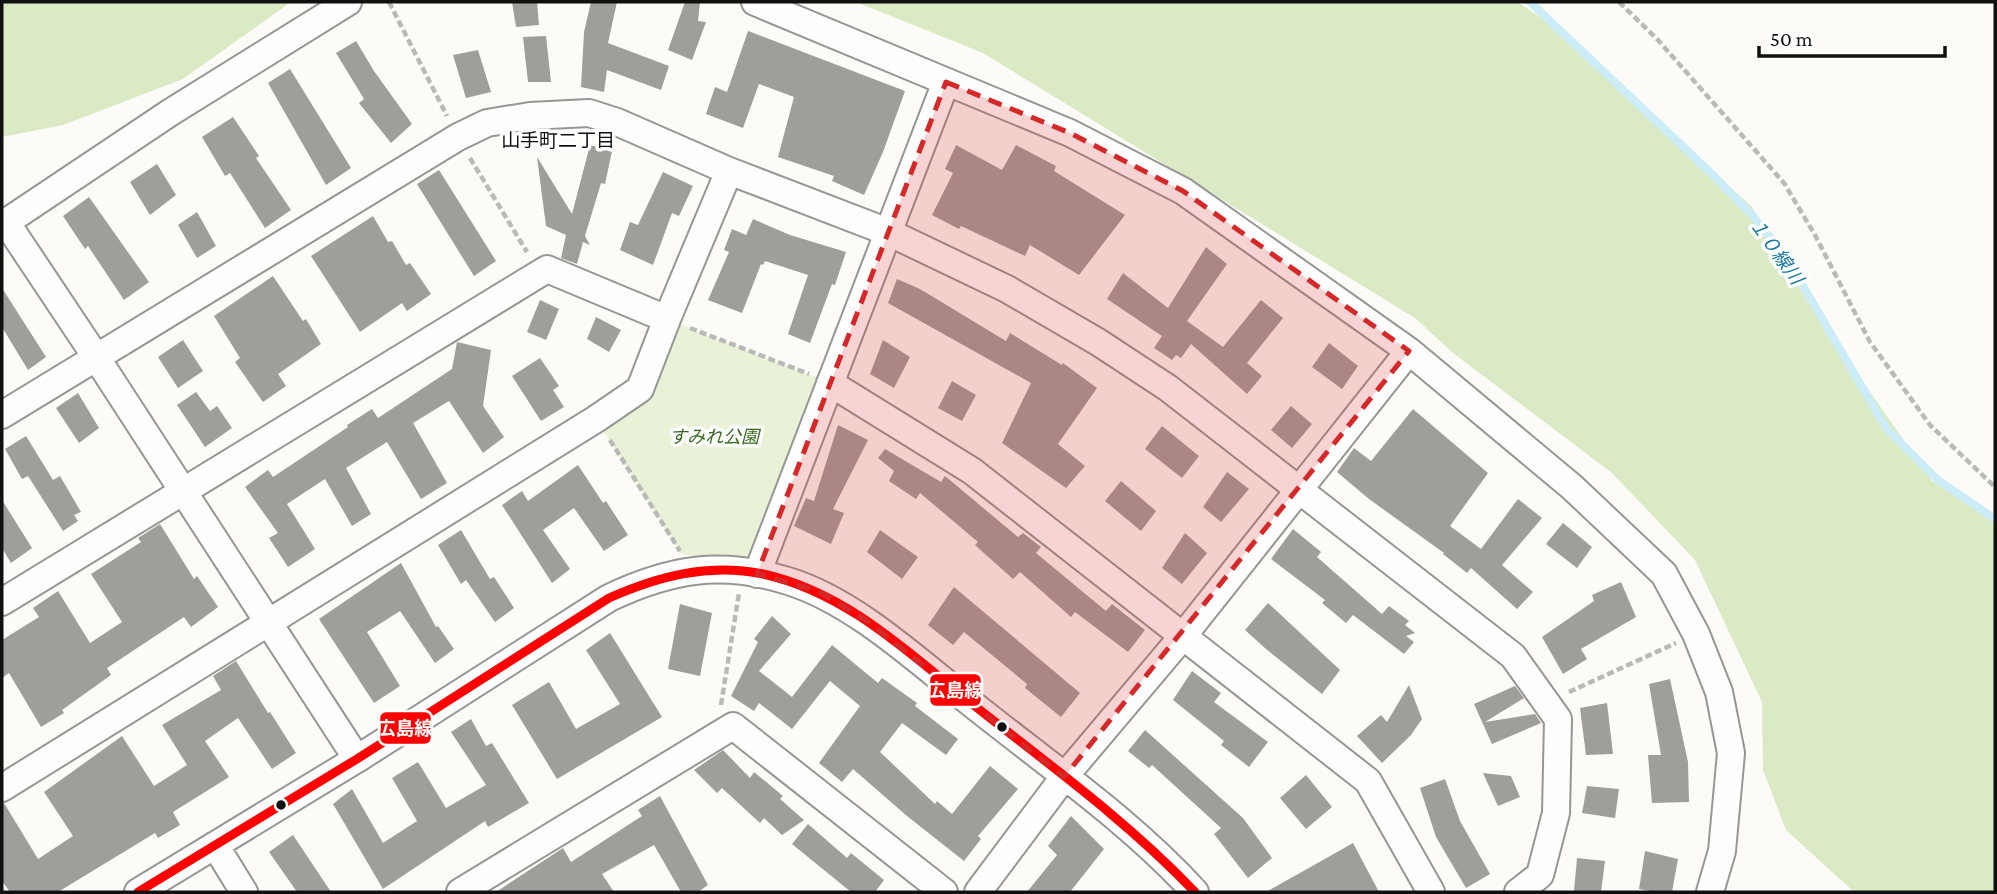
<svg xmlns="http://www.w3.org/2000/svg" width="1997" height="894" viewBox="0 0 1997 894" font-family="'Crimson Pro','Noto Sans JP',serif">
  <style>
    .green { fill: #e9f2d7 }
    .forest { fill: #daeac4 }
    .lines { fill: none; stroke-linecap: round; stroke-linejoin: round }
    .stream { stroke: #ccecf7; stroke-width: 8 }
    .building { fill: #a09e9b }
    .minor-casing { stroke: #969694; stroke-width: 30 }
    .path { stroke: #b9b9b8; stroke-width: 4.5; stroke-dasharray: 7 3.5; stroke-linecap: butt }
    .minor { stroke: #fffefe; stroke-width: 26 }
    .bus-1-casing { stroke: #fff; stroke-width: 14 }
    .bus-1 { stroke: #f00; stroke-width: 9 }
    .marked { fill: #d62828; fill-opacity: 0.2; stroke: #d62828; stroke-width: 5; stroke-dasharray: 14 9; stroke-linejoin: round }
    .bus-dot { fill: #101010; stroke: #fff; stroke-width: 2.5 }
    .labels { text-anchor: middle; stroke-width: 7; stroke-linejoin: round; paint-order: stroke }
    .park-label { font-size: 18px; font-style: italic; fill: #366a1e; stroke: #fff }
    .neighbourhood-label { font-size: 19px; fill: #101010; stroke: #fff }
    .water-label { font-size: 19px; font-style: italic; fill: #1676a5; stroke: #fff }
    .line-badge { stroke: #fff; stroke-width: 2.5 }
    .badge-label { font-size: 19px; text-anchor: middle; font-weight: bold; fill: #fff }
  </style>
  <rect width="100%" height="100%" fill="#fcfbf7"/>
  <path class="green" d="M667 319 830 383 757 574 680 553 596 419 640 388Z"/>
  <path class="forest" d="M2 2H291L183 79 63 125 2 137Z
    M856 2H1518L1560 31 1752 207 1809 304 1932 481 1995 522V892H1854L1786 830 1763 770 1762 702 1695 560 1612 473 1453 353 1415 318 983 53Z"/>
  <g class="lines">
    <path class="stream" d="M1530 2 1710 172 1752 215 1785 255 1886 428 1938 480 1995 519"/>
  </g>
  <path class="building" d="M512 2H537L539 25 516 27Z
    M591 2H617L608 43 669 66 661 90 607 70 604 92 581 87 584 32Z
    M685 2H700L698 21 706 22 692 60 668 50Z
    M748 31 905 91 883 152 864 195 832 181 834 176 778 157 794 97 759 84 743 128 706 114 715 87 727 92Z
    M546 36 551 82H528L523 37Z
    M356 41 374 71 412 124 391 143 359 103 364 99 336 53Z
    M478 50 491 92 466 98 453 55Z
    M290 69 351 168 326 185 268 83Z
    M233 117 259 156 256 158 291 210 265 228 230 173 225 176 202 137Z
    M590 145 612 151 605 184 601 183 585 236 590 245 583 242 577 264 561 258 566 235 546 226 537 157 572 214Z
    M956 145 1002 170 1016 145 1056 166 1054 171 1125 215 1079 275 1030 245 1025 256 961 226 959 229 932 215 953 173 945 169Z
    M157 164 176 195 150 215 130 182Z
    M439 170 496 261 474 276 417 184Z
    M663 172 693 186 679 216 672 213 653 265 620 250 630 222 638 225Z
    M89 197 149 282 124 300 88 246 85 249 63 216Z
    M197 212 216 246 197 258 178 225Z
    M373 216 388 242 392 241 406 265 410 263 431 294 407 311 402 303 360 332 311 256Z
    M753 219 790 235 846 252 835 285 832 284 810 343 788 334 808 275 765 261 763 265 761 264 742 313 708 300 729 252 724 250 732 229 746 235Z
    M1206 247 1227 264 1187 321 1223 347 1261 300 1283 318 1247 363 1262 376 1247 394 1191 344 1181 358 1176 355 1172 360 1154 348 1162 336 1107 299 1123 273 1168 308Z
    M273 276 303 321 306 319 321 344 278 374 286 386 263 402 235 362 240 358 214 316Z
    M897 279 920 289 1006 341 1010 333 1062 365 1063 363 1097 388 1058 444 1085 466 1066 488 1002 443 1031 383 888 303Z
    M2 288 46 357 28 370 2 327Z
    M540 300 559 309 546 340 527 332Z
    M596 317 621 330 609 352 587 339Z
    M183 340 203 371 178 388 158 357Z
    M883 340 910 357 894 388 870 374Z
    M457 342 491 350 483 406 504 437 483 453 449 401 413 423 447 483 421 499 387 442 346 468 371 514 352 526 325 479 287 504 315 549 288 567 269 538 278 533 245 487 268 470 273 477 348 427 347 425 372 409 378 418 452 369Z
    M1329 343 1358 366 1342 389 1312 367Z
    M540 358 559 386 553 390 564 407 541 421 512 376Z
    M952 381 976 395 962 421 938 408Z
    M196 392 210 411 217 406 232 428 205 447 177 405Z
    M78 393 99 428 79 443 56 408Z
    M1291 406 1312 424 1292 448 1271 430Z
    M1413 409 1488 473 1450 526 1481 549 1518 499 1542 518 1502 565 1533 592 1517 609 1471 568 1467 573 1443 554 1444 553 1369 499 1337 472 1354 448 1371 461Z
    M838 425 868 440 833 509 844 513 831 544 794 526 806 498 814 501Z
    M1162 426 1199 456 1182 478 1145 449Z
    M26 436 53 480 60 476 81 512 74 515 78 521 63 531 28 476 22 479 5 449Z
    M885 449 941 482 945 476 1018 537 1023 533 1041 547 1036 553 1106 611 1112 604 1145 630 1128 652 1075 612 1071 617 1020 572 1013 579 975 545 978 542 920 493 916 499 889 481 894 471 878 458Z
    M578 465 603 503 606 501 628 535 604 551 574 508 543 530 570 569 552 583 502 505 522 491 528 501Z
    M1227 472 1249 489 1221 522 1203 507Z
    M1121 481 1156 511 1141 531 1105 501Z
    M2 500 32 548 11 563 2 548Z
    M1563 523 1592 547 1577 568 1546 544Z
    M160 524 194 579 197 576 218 607 191 627 184 617 107 668 111 675 62 710 64 713 41 727 9 673 2 678V640L39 617 33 608 58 591 90 643 122 622 91 574 141 542 138 538Z
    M1293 529 1321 552 1317 557 1382 614 1389 606 1409 621 1405 625 1415 633 1406 636 1414 642 1404 654 1353 615 1346 623 1322 603 1325 600 1271 559Z
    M461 530 490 579 494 577 514 608 495 622 466 580 461 584 438 545Z
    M880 530 918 557 902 579 867 552Z
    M1185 533 1207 553 1182 584 1162 568Z
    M401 563 436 627 438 626 454 649 435 663 400 611 367 632 400 686 374 703 319 619Z
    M1621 582 1636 617 1581 649 1587 659 1563 674 1542 637 1594 601 1592 595Z
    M954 587 1080 693 1061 717 1025 688 1027 684 964 632 953 645 928 625Z
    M1268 603 1340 670 1322 694 1266 649 1245 630Z
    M680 604 712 613 700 676 668 669Z
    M772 616 791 634 759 671 792 697 832 645 878 683 882 678 917 703 915 706 958 739 946 755 902 723 880 752 935 804 937 801 952 814 990 766 1018 789 978 836 981 839 964 861 907 816 853 769 842 782 819 763 860 706 830 681 792 729 759 703 754 711 731 696 758 642 754 639Z
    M610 633 662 717 557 779 512 705 549 682 576 729 620 704 586 650Z
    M236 661 268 713 270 712 296 753 272 769 238 718 205 741 229 777 173 812 180 825 158 838 155 833 58 892H10L2 881V804L4 803 38 859 73 836 44 792 122 736 154 786 187 765 162 725 221 690 213 676Z
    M1192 671 1221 693 1214 702 1268 742 1249 767 1221 745 1224 741 1173 700Z
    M1670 679 1688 762 1689 802 1652 803 1648 755H1661L1649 684Z
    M1409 685 1422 719 1411 735 1382 763 1357 736 1381 715 1387 722Z
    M1515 686 1524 698 1485 722 1535 714 1541 723 1492 744 1474 704Z
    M1607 703 1613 754 1586 755 1580 708Z
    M471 719 486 746 492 743 529 803 488 827 485 821 383 889 333 804 352 789 383 843 417 821 392 778 418 762 446 808 486 785 451 732Z
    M1145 730 1243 818 1272 858 1248 878 1214 834 1221 828 1152 765 1149 768 1128 751Z
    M723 750 750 778 754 772 783 796 780 799 804 820 782 835 764 818 760 823 722 788 717 793 694 770Z
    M1483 773 1511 776 1520 797 1498 806Z
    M1306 775 1332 807 1306 829 1280 798Z
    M1445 779 1460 821 1490 874 1466 888 1436 837 1420 788Z
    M1587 786 1619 789 1615 818 1582 813Z
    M660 796 708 885 698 892H681L654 845 602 874 614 892H496L563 848 571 862 642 816 638 810Z
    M1071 816 1104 849 1070 892H1027L1057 855 1048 846Z
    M808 824 847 858 851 853 884 880 875 892H851L792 844Z
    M293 835 331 892H297L269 852Z
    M1353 843 1379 892H1266L1339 851Z
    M1645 851 1678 859 1672 892H1656L1639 889Z
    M1577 858 1605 861 1601 892 1574 891Z"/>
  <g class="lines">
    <g class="minor-casing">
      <path id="minor" d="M755 2 1070 133 1183 191 1409 351 1572 487 1664 574 1696 634 1719 692 1731 753 1722 851 1710 892
        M6 222 96 357 357 759
        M2 225 171 112 348 2
        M830 383 972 471 1368 781 1431 892
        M2 415 458 137 487 123 530 116 589 113 617 122 729 171 888 232 1007 289 1098 342 1168 388 1513 656 1558 719 1556 813 1540 875 1518 892
        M757 574 946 82
        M2 602 547 269 667 319
        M2 788 596 419 640 389 667 319 729 171
        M215 845 244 892
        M138 892 357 759 609 598C670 569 721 560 788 581 857 602 924 667 981 711 1054 769 1132 823 1195 892
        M460 892 733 726 944 892
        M978 892 1064 777 1183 636 1409 351"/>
    </g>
    <path class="path" d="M389 2 447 116
      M1619 2 1657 39 1784 183 1815 235 1870 342 1930 425 1995 487
      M470 158 527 252
      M690 328 809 374
      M610 440 680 551
      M1569 692 1676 643
      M721 705 739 593"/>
    <use href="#minor" class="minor"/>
    <g class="bus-1-casing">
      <path id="bus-1" d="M138 892 357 759 609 598C659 576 708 563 763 574 851 593 917 661 985 714 1058 771 1131 825 1195 892"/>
    </g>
    <use href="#bus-1" class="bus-1"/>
  </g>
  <path class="marked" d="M946 82 1070 133 1183 191 1409 351 1064 777 867 621 818 591 757 574Z"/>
  <g class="bus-dot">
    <circle cx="1002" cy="727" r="6"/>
    <circle cx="281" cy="805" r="6"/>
  </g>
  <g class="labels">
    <g class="park-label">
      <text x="714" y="443">すみれ公園</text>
    </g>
    <g class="neighbourhood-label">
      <text x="558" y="147">山手町二丁目</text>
    </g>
    <g class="water-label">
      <text transform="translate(1777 251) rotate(54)" y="7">１０線川</text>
    </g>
  </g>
  <g class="line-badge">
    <rect x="929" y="673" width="53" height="34" rx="7" fill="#f00"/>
    <rect x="379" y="711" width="53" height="34" rx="7" fill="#f00"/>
  </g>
  <g class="badge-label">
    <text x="955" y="697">広島線</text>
    <text x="405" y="735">広島線</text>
  </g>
  <rect width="1997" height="894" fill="none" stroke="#101010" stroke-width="7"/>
  <path d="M1759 46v10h186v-10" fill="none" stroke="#101010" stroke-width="3.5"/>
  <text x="1770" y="46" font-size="21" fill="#101010" stroke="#ffffff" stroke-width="5" paint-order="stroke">50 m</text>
</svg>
